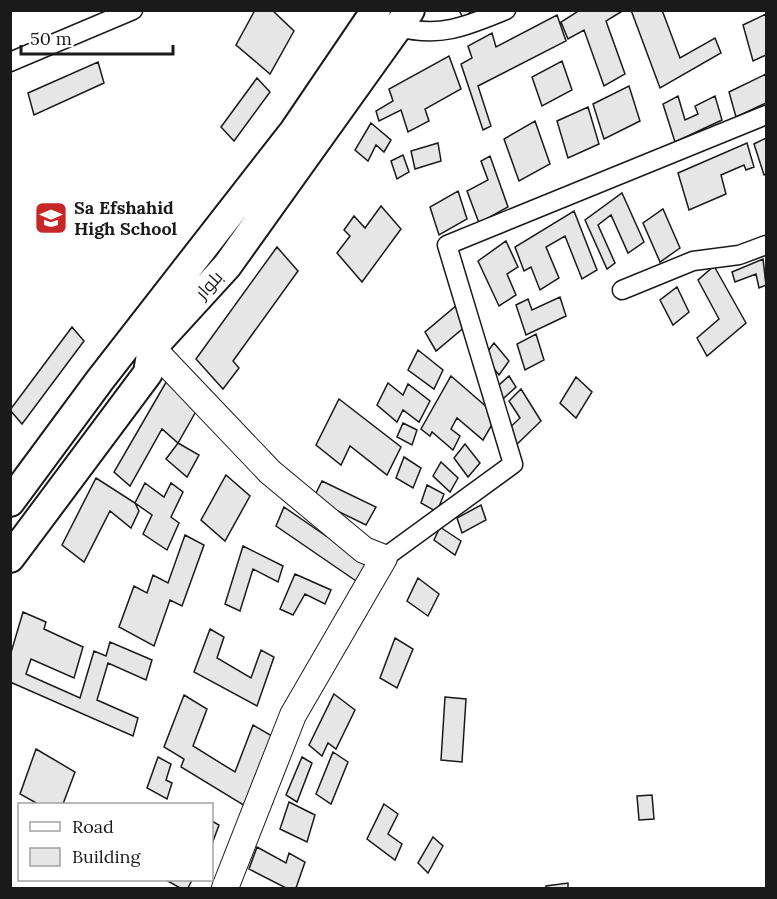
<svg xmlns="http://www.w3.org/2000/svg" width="777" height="899" viewBox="0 0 777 899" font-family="Lora,Cairo,serif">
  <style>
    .building { fill: #e6e6e6; stroke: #1a1a1a; stroke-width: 1.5 }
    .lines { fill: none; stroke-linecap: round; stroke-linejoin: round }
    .street-casing { stroke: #1a1a1a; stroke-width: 21 }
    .secondary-casing { stroke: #1a1a1a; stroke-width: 28 }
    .primary-casing { stroke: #1a1a1a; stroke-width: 32 }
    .street { stroke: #fff; stroke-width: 18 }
    .secondary { stroke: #fff; stroke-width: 26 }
    .primary { stroke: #fff; stroke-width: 28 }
    .labels { text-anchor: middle; stroke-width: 4.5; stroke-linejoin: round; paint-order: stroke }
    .poi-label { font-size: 18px; font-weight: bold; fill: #1a1a1a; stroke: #fff; text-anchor: start }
    .street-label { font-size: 18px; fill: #1a1a1a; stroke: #fff }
  </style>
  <rect width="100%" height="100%" fill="#fff"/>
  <path class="building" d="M255 10H272L294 31 270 74 236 45Z
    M459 10H473L463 18Z
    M624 10 606 21 625 74 604 86 584 30 568 39 561 22 580 10Z
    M631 10H662L680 58 715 38 721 53 660 88Z
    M766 14V55L753 61 743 25Z
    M557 15 566 41 478 86 491 126 483 130 461 64 472 58 468 46 492 33 496 47Z
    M449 56 461 89 425 109 429 121 408 132 401 110 379 121 376 111 393 101 389 89Z
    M562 61 572 90 542 106 532 77Z
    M98 62 104 83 34 115 28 93Z
    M766 74V103L736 117 729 92Z
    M257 78 270 92 234 141 221 127Z
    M629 86 640 121 604 139 593 104Z
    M678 96 685 120 698 114 695 106 715 96 722 120 675 142 663 104Z
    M588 107 599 144 568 158 557 121Z
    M535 121 550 164 519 181 504 139Z
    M371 123 391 140 384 152 376 145 368 161 355 150Z
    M766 138V174L764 175 754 144Z
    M438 143 441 161 415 169 411 151Z
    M747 143 754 167 746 170 744 165 721 175 726 194 689 210 678 173Z
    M403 155 409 172 397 179 391 161Z
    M490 156 508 207 479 223 467 191 488 180 481 161Z
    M458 191 467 219 439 235 430 207Z
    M622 193 644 242 628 253 611 215 598 225 615 263 607 269 585 220Z
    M381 206 401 229 362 282 337 253 350 236 344 230 354 216 365 228Z
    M663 209 680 248 660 262 643 223Z
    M574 211 597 270 582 279 565 236 546 247 559 278 540 290 531 267 524 271 515 247Z
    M506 241 518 267 507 274 516 295 499 306 478 261Z
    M277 247 298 271 233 361 239 368 223 389 196 359Z
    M763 259 766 285 759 288 756 274 735 282 732 272Z
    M714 266 746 323 707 356 697 338 719 319 698 280Z
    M677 287 689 312 673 325 660 300Z
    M560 297 566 316 526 335 516 305 528 299 532 310Z
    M463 300 473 320 436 351 425 332Z
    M72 327 84 341 22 424 10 410Z
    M536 334 544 360 525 370 517 344Z
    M494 343 509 361 499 375 491 365 476 367Z
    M418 350 443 370 434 389 408 370Z
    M172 372 203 399 178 443 162 429 130 486 114 472Z
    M451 376 497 416 483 440 457 418 451 429 460 436 453 450 432 432 430 436 421 429Z
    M509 376 516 387 495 406 488 395Z
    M576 377 592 392 576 418 560 403Z
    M388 383 403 395 408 384 430 401 419 422 403 410 397 422 377 405Z
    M521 389 541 421 513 448 504 433 520 418 509 401Z
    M339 399 401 447 387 475 350 446 341 465 316 445Z
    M403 423 417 430 412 445 397 437Z
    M178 443 199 455 187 477 166 459Z
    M465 444 480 463 468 477 454 458Z
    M404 457 421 468 413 488 396 478Z
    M441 462 458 478 450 492 433 476Z
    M226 475 250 496 225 541 201 520Z
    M96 478 135 503 139 511 131 528 110 511 84 562 62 545Z
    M322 481 376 507 366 525 313 499Z
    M145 483 164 497 171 483 183 492 171 517 179 523 167 550 143 534 152 515 135 503Z
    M427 485 444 494 437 512 421 503Z
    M481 505 486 520 462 533 457 518Z
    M284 507 326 536 333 522 374 550 359 583 276 526Z
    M440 527 461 541 455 555 434 540Z
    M185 535 204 545 182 606 170 600 154 646 119 627 134 586 147 593 153 575 168 583Z
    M243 546 283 566 278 582 253 569 240 611 225 604Z
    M295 574 331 590 325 604 305 594 293 615 280 609Z
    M418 578 439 594 428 616 407 601Z
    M23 612 46 622 44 629 83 647 74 678 31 659 26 674 80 698 94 651 106 656 110 642 152 660 146 680 108 663 97 700 138 718 133 736 10 682V656Z
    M210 629 224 637 217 658 251 678 261 650 274 657 257 706 194 672Z
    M395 638 413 649 397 688 380 678Z
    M334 694 355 710 336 749 328 743 322 756 309 745Z
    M184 695 207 709 193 746 235 772 253 725 272 736 245 806 181 767 184 759 164 747Z
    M445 697 466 699 462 762 441 760Z
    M36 749 75 772 63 804H38L20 794Z
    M333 752 348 762 331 804 316 794Z
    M158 757 171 764 166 780 172 783 167 799 147 788Z
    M302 757 312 763 297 802 286 795Z
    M652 795 654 819 639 820 637 796Z
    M289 802 315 815 307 842 280 829Z
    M384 804 398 814 388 834 402 844 395 860 367 839Z
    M212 821 219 825 212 844Z
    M433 837 443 846 428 873 418 863Z
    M257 847 286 863 289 853 305 862 296 888H286L249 869Z
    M166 880H192L188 888H180Z
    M568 883V888H546V886Z"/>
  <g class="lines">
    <g class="street-casing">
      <path id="street" d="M398 27C441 38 467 26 506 10
        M10 62 133 10
        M622 290 693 261 739 255 766 245
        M384 558 513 464 447 245 766 115"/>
    </g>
    <g class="secondary-casing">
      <path id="secondary" d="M152 348 270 472 364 550 384 558 293 715 225 888"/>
    </g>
    <g class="primary-casing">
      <path id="primary" d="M10 502 100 380 294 131 376 10
        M10 558 148 373 152 348 227 266 410 10"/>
    </g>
    <use href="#street" class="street"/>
    <use href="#secondary" class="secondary"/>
    <use href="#primary" class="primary"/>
  </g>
  <defs>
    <g id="school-square" transform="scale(1.725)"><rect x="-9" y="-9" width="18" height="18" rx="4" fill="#c62828" stroke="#fff"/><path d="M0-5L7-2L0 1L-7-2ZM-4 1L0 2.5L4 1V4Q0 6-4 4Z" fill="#fff"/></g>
  </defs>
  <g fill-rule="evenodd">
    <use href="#school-square" x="51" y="218"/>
  </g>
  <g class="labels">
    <g class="poi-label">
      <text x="74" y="214">Sa Efshahid<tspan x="74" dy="21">High School</tspan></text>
    </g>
    <g class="street-label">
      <text transform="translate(209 285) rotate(-48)" y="6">بلوار</text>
    </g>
  </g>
  <rect width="777" height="899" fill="none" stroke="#1a1a1a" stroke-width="24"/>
  <rect x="18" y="803" width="195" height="78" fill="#ffffff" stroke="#a3a3a3" stroke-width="1.5"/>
  <rect x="30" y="822" width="30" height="9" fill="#ffffff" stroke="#a3a3a3" stroke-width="1.5"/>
  <text x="72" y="833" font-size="18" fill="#1a1a1a">Road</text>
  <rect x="30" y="848" width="30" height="18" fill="#e6e6e6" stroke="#a3a3a3" stroke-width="1.5"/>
  <text x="72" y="863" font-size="18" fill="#1a1a1a">Building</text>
  <path d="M21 45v9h152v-9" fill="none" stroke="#1a1a1a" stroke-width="3"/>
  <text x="30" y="45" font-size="18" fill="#1a1a1a" stroke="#ffffff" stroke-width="4.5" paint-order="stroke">50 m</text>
</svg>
